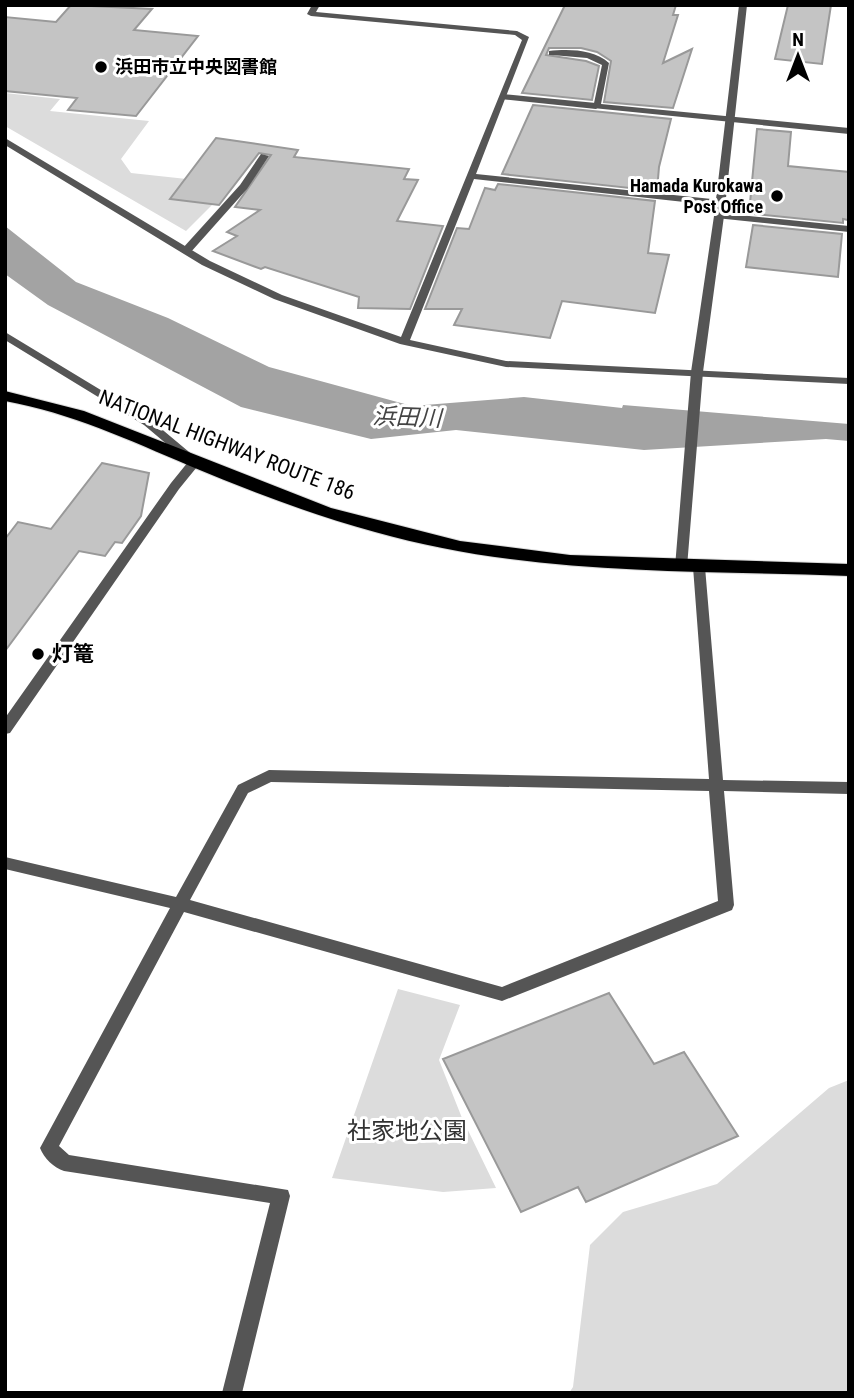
<svg xmlns="http://www.w3.org/2000/svg" width="854" height="1398" viewBox="0 0 854 1398" font-family="'Roboto Condensed','Noto Sans JP',sans-serif">
  <style>
    .green { fill: #dcdcdc }
    .water { fill: #a3a3a3 }
    .building { fill: #c4c4c4; stroke: #999; stroke-width: 2 }
    .lines { fill: none; stroke-linecap: round; stroke-linejoin: round }
    .trunk-casing { stroke: #dbdbdb; stroke-width: 2 }
    .service { fill: #555; fill-rule: evenodd }
    .minor { fill: #555; fill-rule: evenodd }
    .tertiary { fill: #555; fill-rule: evenodd }
    .trunk { fill: #000; fill-rule: evenodd }
    .poi-dot { fill: #000; stroke: #fff; stroke-width: 2.5 }
    .labels { text-anchor: middle; stroke-width: 6; stroke-linejoin: round; paint-order: stroke }
    .far-poi-label { font-size: 18px; font-weight: bold; fill: #000; stroke: #fff; text-anchor: start }
    .street-label { font-size: 21px; fill: #000; stroke: #fff }
    .poi-label { font-size: 21px; font-weight: bold; fill: #000; stroke: #fff; text-anchor: start }
    .water-label { font-size: 23px; font-style: italic; fill: #444; stroke: #fff }
    .near-park-label { font-size: 24px; fill: #333; stroke: #fff }
  </style>
  <rect width="100%" height="100%" fill="#fff"/>
  <path class="green" d="M5 93 60 99 50 111 149 121 121 159 131 173 233 184 186 231 5 126Z
    M398 989 460 1005 439 1060 462 1118 496 1188 443 1192 332 1178Z
    M849 1080V1393H569L573 1387 590 1245 623 1212 717 1184 829 1088Z"/>
  <path class="water" d="M5 226 76 282 168 318 269 367 412 406 524 397 622 408 623 405 849 424V441L826 439 644 450 456 430 371 439 241 407 48 305 5 274Z"/>
  <path class="building" d="M71 5 152 9 134 30 198 36 136 116 68 110 77 98 5 91V17L56 22Z
    M565 5H676L673 15H678L663 63 692 49 673 108 604 102 611 61 597 52 581 48H549L546 55 586 61 599 66 592 100 522 93Z
    M788 5H831L822 64 775 59Z
    M533 105 671 119 659 167 657 191 502 174Z
    M757 129 791 132 788 166 849 172 848 220 843 219V223L754 214 756 204 750 203Z
    M216 138 298 150 294 157 409 169 404 179 418 180 397 221 443 226 410 309 358 308 359 297 265 267 261 269 213 251 237 236 227 232 260 210 235 207 271 155 259 153 219 205 170 199Z
    M498 184 655 201 648 253 669 255 655 313 562 301 550 338 454 325 462 309H425L457 228 469 229 485 188 495 190Z
    M753 225 842 234 838 277 746 267Z
    M102 463 149 473 141 516 122 543 115 542 105 556 79 551 5 651V539L18 522 51 529Z
    M609 993 654 1064 684 1052 738 1136 586 1202 578 1187 521 1212 443 1059Z"/>
  <g class="lines">
    <g class="trunk-casing">
      <path id="trunk" d="M5 391 84 411 331 508 460 541 570 555 849 564V576C689 570 530 576 375 532 312 515 250 491 190 466 129 440 71 413 5 401Z"/>
    </g>
    <path class="service" d="M503 94 596 103 600 106 596 109 500 99V95Z
      M261 154 269 156 247 189 190 253H182V249L240 185Z"/>
    <path class="minor" d="M312 5H320L316 12 517 31 529 37 476 174 721 200 726 203 721 206 474 179 410 340 506 361 849 378V384L506 367 400 344 274 299 202 265 5 145V138L210 261 282 295 401 337 522 40 515 35 311 16 307 14Z
      M549 51C568 49 594 49 609 63L601 104 849 128V134L593 108 602 65 587 58 552 55H549Z
      M719 213 849 226V232L716 218V214Z
      M5 332 152 421 201 462 179 489 10 733 5 734V718L171 483 188 462 144 425 5 340Z
      M699 563 705 567 723 780 849 782V794L724 791 734 905 732 910 502 1001 184 912 59 1146 69 1155 288 1190 290 1196 242 1393H222L270 1203 64 1171C54 1168 44 1158 40 1148L170 908 5 869V857L176 897 238 785 269 770 709 779 693 567ZM271 782 709 791 718 901 502 987 190 900 248 793Z"/>
    <path class="tertiary" d="M739 5H747L724 216 703 372 687 567 681 571 675 567 691 372 714 216Z"/>
    <use href="#trunk" class="trunk"/>
  </g>
  <g class="poi-dot">
    <circle cx="101" cy="67" r="7"/>
    <circle cx="777" cy="196" r="7"/>
    <circle cx="38" cy="654" r="7"/>
  </g>
  <g class="labels">
    <g class="far-poi-label">
      <text x="115" y="73">浜田市立中央図書館</text>
      <text x="763" y="192" text-anchor="end">Hamada Kurokawa<tspan x="763" dy="21">Post Office</tspan></text>
    </g>
    <g class="street-label">
      <text transform="translate(227 445) rotate(21)" y="7">NATIONAL HIGHWAY ROUTE 186</text>
    </g>
    <g class="poi-label">
      <text x="52" y="661">灯篭</text>
    </g>
    <g class="water-label">
      <text transform="translate(407 417) rotate(2)" y="8">浜田川</text>
    </g>
    <g class="near-park-label">
      <text x="407" y="1139">社家地公園</text>
    </g>
  </g>
  <rect width="854" height="1398" fill="none" stroke="#000000" stroke-width="14"/>
  <g transform="translate(798 56)" stroke="#ffffff" stroke-width="5" paint-order="stroke">
  <path d="M0-5L12 26L0 18L-12 26Z" fill="#000000"/>
  <text y="-10" font-size="19" font-weight="bold" text-anchor="middle" fill="#000000">N</text>
  </g>
</svg>
